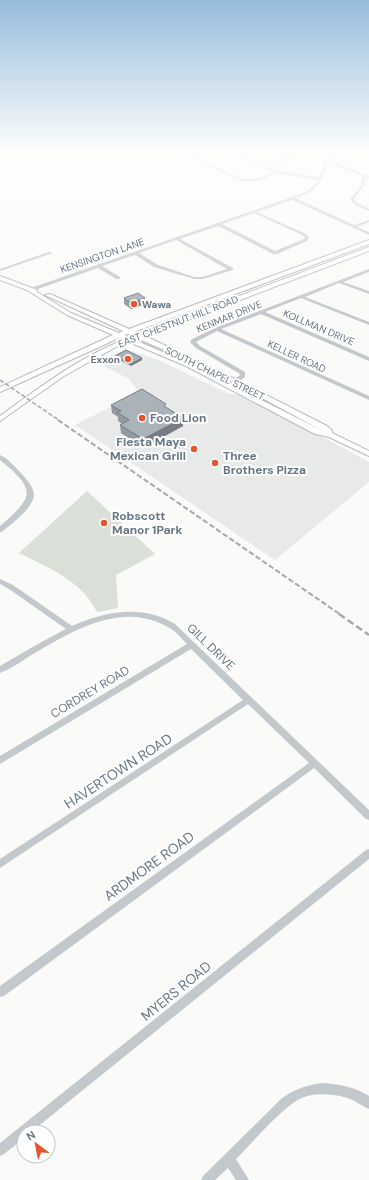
<svg xmlns="http://www.w3.org/2000/svg" width="369" height="1180" viewBox="0 0 369 1180" font-family="'DM Sans',sans-serif">
  <style>
    .built { fill: #e8e9e9 }
    .green { fill: #dadfd7 }
    .lines { fill: none; stroke-linecap: round; stroke-linejoin: round }
    .major-casing { stroke: #b5babe; stroke-width: 2 }
    .minor { fill: #c3c8cc; fill-rule: evenodd }
    .major { fill: #fff; fill-rule: evenodd }
    .rail-far2 { stroke: #a2aab0; stroke-width: 1.5; stroke-dasharray: 4.5 2; stroke-linecap: butt }
    .rail-far1 { stroke: #a2aab0; stroke-width: 2; stroke-dasharray: 5.5 2.5; stroke-linecap: butt }
    .rail { stroke: #a2aab0; stroke-width: 2.5; stroke-dasharray: 7 3.5; stroke-linecap: butt }
    .wall { fill: #929a9f }
    .shaded-wall { fill: #777d82 }
    .building { fill: #aab3b9; stroke: #777d82 }
    .poi-dot { fill: #e4572e; stroke: #fff; stroke-width: 1.5 }
    .labels { text-anchor: middle; stroke-width: 4; stroke-linejoin: round; paint-order: stroke }
    .far-street-label { font-size: 10px; fill: #657683; stroke: #fff }
    .far-poi-label { font-size: 10px; font-weight: bold; fill: #657683; stroke: #fff; text-anchor: start }
    .poi-label { font-size: 12px; font-weight: bold; fill: #657683; stroke: #fff; text-anchor: start }
    .street-label { font-size: 12px; fill: #657683; stroke: #fff }
    .near-street-label { font-size: 14px; fill: #657683; stroke: #fff }
  </style>
  <rect width="100%" height="100%" fill="#fafaf8"/>
  <path class="built" d="M125 350 135 352 161 361 229 394 242 395 310 430 369 462V482L275 560 75 425 139 393 129 379 97 363Z"/>
  <path class="green" d="M87 491 155 554 116 575 118 608 97 612C82 581 49 568 19 553Z"/>
  <g class="lines">
    <g class="major-casing">
      <path id="major" d="M369 240V244L134 332 139 334 369 247V251L145 336 198 361V363H194L139 339 135 340 190 364 323 431 212 371 213 370H217L327 426 332 430V433L369 451V456L329 437 315 434 186 366 129 342 118 346 64 376 0 421V416C39 388 79 357 124 340L119 338 0 392V387L113 335 67 315 27 290 0 280V276L37 290V292L71 313 119 333 123 331 45 295 50 294 129 329ZM128 334 134 336 130 338 124 335Z"/>
    </g>
    <path class="minor" d="M174 150H179L243 179C254 180 263 178 272 172L222 150H227L275 171 287 157 270 150H275L288 155 293 150H297L278 171 319 177 325 160 340 150H344L330 160 369 176V178L366 177 364 186 354 199 357 203 369 209V211L355 205 350 199 361 186 362 176 328 162 322 178 323 180H321C315 191 306 195 295 198L354 225 369 220V222L357 227 369 232V235L292 200 257 212 306 234 309 237 307 241 277 254H273L218 226 180 239 233 268V270L203 279H194L154 267 135 255 102 266 120 277V279H116L98 268 32 291H28V289L306 192 314 185 318 180 276 173 269 177 258 181H242ZM254 213 304 236 305 237 304 239 275 251 222 224ZM176 240 227 269 203 277H194L158 265 139 253Z
      M49 252 53 253 0 271V269Z
      M369 269V272L343 282 369 291V294L339 283 305 297 369 322V325L301 298 265 312 369 357V361L261 314 221 329 369 396V400L217 331 196 342 200 346 245 372V377L231 387H227V385L240 375V374L196 348 190 342 192 339 215 328Z
      M0 455C8 458 15 467 21 473 26 479 33 486 34 494 34 508 12 523 2 532H0V526C34 497 37 490 0 460Z
      M0 579 13 585 72 626C105 611 143 604 175 624L369 810V820L366 819 314 768 4 996 0 997V986L309 763 248 704 0 868V859L243 700 191 649 0 764V756L187 644C181 638 175 630 166 626 123 603 78 628 40 650 27 657 14 668 0 673V666L36 645 66 629 9 589 0 584Z
      M369 849V859L31 1132H24V1138L4 1154 0 1156V1143L366 850Z
      M323 1083C339 1084 355 1087 369 1096V1109C360 1105 353 1099 344 1097 331 1094 317 1093 304 1097 286 1103 251 1144 236 1159L249 1180H236L228 1168 215 1180H201L203 1176 281 1099C294 1089 307 1085 323 1083Z"/>
    <use href="#major" class="major"/>
    <path class="rail-far2" d="M0 380 60 421"/>
    <path class="rail-far1" d="M58 420 341 615"/>
    <path class="rail" d="M339 614 369 635"/>
  </g>
  <path class="wall" d="M124 298 145 304 131 309 124 304Z
    M115 356 142 358V360L131 366 115 358Z
    M111 405 166 407 183 418V426L143 448 121 433 120 425 122 424 118 421V417L112 413Z"/>
  <path class="shaded-wall" d="M145 298V304L131 309V303Z
    M142 358V360L131 366V364Z
    M183 418V426L143 448V439Z"/>
  <path class="building" d="M138 293 145 298 131 303 124 298Z
    M126 350 142 358 131 364 115 356Z
    M142 389 166 404 164 406 183 418 143 439 120 425 129 420 117 412 121 411 111 405Z"/>
  <linearGradient id="sky" x2="0" y2="1"><stop stop-color="#96bcdc"/><stop offset="0.48" stop-color="#fdfdfc"/><stop offset="1" stop-color="#fdfdfc" stop-opacity="0"/></linearGradient>
  <rect width="369" height="315" fill="url(#sky)"/>
  <g class="poi-dot">
    <circle cx="134" cy="304" r="4"/>
    <circle cx="128" cy="359" r="4"/>
    <circle cx="142" cy="418" r="4"/>
    <circle cx="194" cy="449" r="4"/>
    <circle cx="215" cy="463" r="4"/>
    <circle cx="104" cy="523" r="4"/>
  </g>
  <g class="labels">
    <g class="far-street-label">
      <text transform="translate(102 255) rotate(-19)" y="4">KENSINGTON LANE</text>
      <text transform="translate(229 316) rotate(-22)" y="4">KENMAR DRIVE</text>
      <text transform="translate(178 321) rotate(-21)" y="4">EAST CHESTNUT HILL ROAD</text>
      <text transform="translate(319 327) rotate(23)" y="4">KOLLMAN DRIVE</text>
      <text transform="translate(297 356) rotate(25)" y="4">KELLER ROAD</text>
      <text transform="translate(215 373) rotate(26)" y="4">SOUTH CHAPEL STREET</text>
    </g>
    <g class="far-poi-label">
      <text x="142" y="308">Wawa</text>
      <text x="120" y="363" text-anchor="end">Exxon</text>
    </g>
    <g class="poi-label">
      <text x="150" y="422">Food Lion</text>
      <text x="186" y="446" text-anchor="end">Fiesta Maya<tspan x="186" dy="14">Mexican Grill</tspan></text>
      <text x="223" y="460">Three<tspan x="223" dy="14">Brothers Pizza</tspan></text>
      <text x="112" y="520">Robscott<tspan x="112" dy="14">Manor 1Park</tspan></text>
    </g>
    <g class="street-label">
      <text transform="translate(211 647) rotate(44)" y="4">GILL DRIVE</text>
      <text transform="translate(90 692) rotate(-31)" y="4">CORDREY ROAD</text>
    </g>
    <g class="near-street-label">
      <text transform="translate(118 771) rotate(-33)" y="5">HAVERTOWN ROAD</text>
      <text transform="translate(149 866) rotate(-36)" y="5">ARDMORE ROAD</text>
      <text transform="translate(176 991) rotate(-39)" y="5">MYERS ROAD</text>
    </g>
  </g>
  <g transform="translate(36 1144) rotate(328)"><circle r="19" fill="#ffffff" stroke="#c1c8cd"/>
  <path d="M0-3L7 15L0 10L-7 15Z" fill="#e4572e"/>
  <text y="-6" font-size="11" font-weight="bold" text-anchor="middle" fill="#657683">N</text>
  </g>
</svg>
